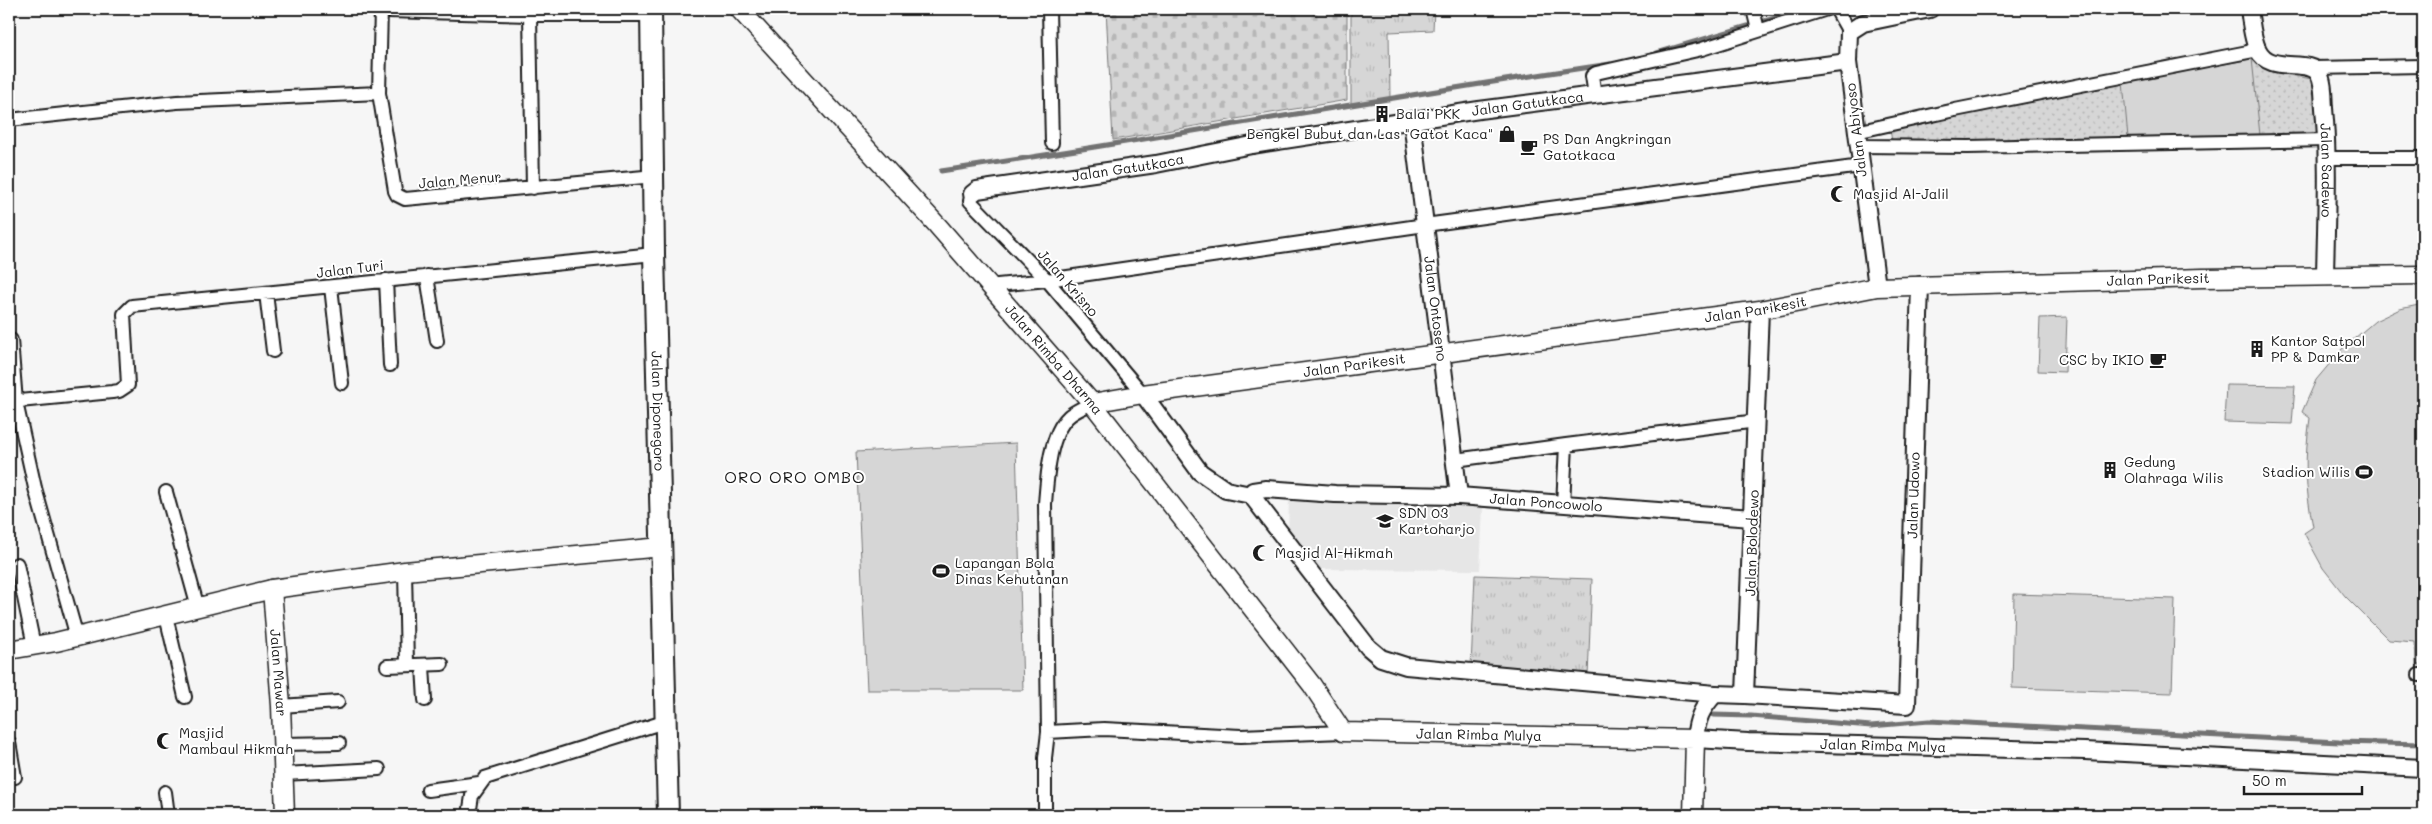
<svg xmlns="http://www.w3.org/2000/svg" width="2432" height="824" viewBox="0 0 2432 824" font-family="Mali,sans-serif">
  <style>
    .built { fill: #e6e6e6 }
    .grass { fill: url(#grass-tufts); stroke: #797979 }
    .cemetery { fill: url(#cemetery-stones); stroke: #797979 }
    .park { fill: url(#park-dots); stroke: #797979 }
    .pitch { fill: #d6d6d6; stroke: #797979 }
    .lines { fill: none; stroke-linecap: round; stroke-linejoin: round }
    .stream { stroke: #727272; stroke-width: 5 }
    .minor-casing { stroke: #1c1c1c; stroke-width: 16 }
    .tertiary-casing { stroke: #1c1c1c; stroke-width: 20 }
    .secondary-casing { stroke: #1c1c1c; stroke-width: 21 }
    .primary-casing { stroke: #1c1c1c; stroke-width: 24 }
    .minor { stroke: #fff; stroke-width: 12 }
    .tertiary { stroke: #fff; stroke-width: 16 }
    .secondary { stroke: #fff; stroke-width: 18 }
    .primary { stroke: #fff; stroke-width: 20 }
    .labels { text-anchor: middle; stroke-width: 4; stroke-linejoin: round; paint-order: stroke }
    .street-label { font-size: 14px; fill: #1c1c1c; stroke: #fff }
    .poi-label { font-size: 14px; fill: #1c1c1c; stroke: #fff; text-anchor: start }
    .quarter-label { font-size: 16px; letter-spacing: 1px; fill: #1c1c1c; stroke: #fff }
  </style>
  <defs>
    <pattern id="grass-tufts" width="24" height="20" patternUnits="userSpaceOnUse" patternTransform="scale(1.25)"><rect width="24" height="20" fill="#d6d6d6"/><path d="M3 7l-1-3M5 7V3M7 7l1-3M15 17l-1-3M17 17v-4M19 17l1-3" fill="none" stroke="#b7b7b7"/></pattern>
    <pattern id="cemetery-stones" width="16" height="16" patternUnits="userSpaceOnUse" patternTransform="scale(1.25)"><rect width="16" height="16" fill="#d6d6d6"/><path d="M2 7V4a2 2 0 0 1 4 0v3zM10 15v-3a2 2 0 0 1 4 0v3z" fill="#b7b7b7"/></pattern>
    <pattern id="park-dots" width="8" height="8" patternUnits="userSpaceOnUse" patternTransform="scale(1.25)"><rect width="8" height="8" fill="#d6d6d6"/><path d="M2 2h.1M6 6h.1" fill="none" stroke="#b7b7b7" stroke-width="1.8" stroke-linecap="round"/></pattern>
  </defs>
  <rect width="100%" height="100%" fill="#f6f6f6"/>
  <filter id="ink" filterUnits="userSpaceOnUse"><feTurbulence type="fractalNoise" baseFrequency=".02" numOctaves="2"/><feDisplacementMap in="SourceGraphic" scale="10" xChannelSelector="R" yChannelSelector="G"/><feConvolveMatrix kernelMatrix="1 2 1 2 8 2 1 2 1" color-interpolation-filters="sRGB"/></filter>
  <g filter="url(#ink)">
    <path class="built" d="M1289 497 1483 507 1480 570 1316 569 1288 535Z"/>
    <path class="grass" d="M1351 9H1434L1433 30 1389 32 1390 99 1351 106Z
      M1475 575 1592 579 1588 677 1471 667Z"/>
    <path class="cemetery" d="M1106 9H1347V100L1113 140Z"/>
    <path class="park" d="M2252 59 2272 72 2312 79 2320 134 1892 142 1890 129 1991 106Z"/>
    <path class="pitch" d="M2252 59 2260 135 2128 138 2123 82Z
      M2423 304V665H2416L2415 642 2389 640 2345 596 2323 568 2304 533 2313 527C2305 486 2304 460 2310 418L2302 412 2316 380 2342 349 2375 321 2400 309Z
      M2067 317 2065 372 2038 371 2040 318Z
      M2226 385 2295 386 2292 424 2224 422Z
      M1016 443 1023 690H867L856 452Z
      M2014 594 2175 599 2172 693 2012 688Z"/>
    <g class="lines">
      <path class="stream" d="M1657 53 1805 9
        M941 171C1164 138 1386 97 1610 64
        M1713 715 1751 716 1871 726 1929 721 2339 742 2423 744"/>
      <g class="minor-casing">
        <path id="minor" d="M381 9 379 93 395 191 397 195 405 199 655 176
          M1049 9 1052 143
          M1753 9 1758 30
          M1836 9 1849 32
          M530 13 533 188
          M2313 68 2423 66
          M1595 95 1592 76 1596 73 1702 49 1827 9
          M9 120 177 102 379 93
          M1856 132 1955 110 2258 50
          M1859 146 1968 147 2327 140
          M2327 158H2423
          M972 194 970 201 1047 280 1143 394
          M427 276 437 341
          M386 280 390 365
          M988 286 1047 280 1425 225 1861 166
          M331 287 342 383
          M266 293 273 351
          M11 340 16 402 35 488 77 637
          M9 402 112 392 119 391 128 385 124 314 132 306 654 254
          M1455 460 1566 445
          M166 492 198 608
          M1563 505 1566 445 1757 421
          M17 564 34 646
          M405 571 407 665
          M166 616 185 697
          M387 666 442 664
          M423 666 425 700
          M2419 675H2423
          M281 706 338 702
          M1048 732 1045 504C1047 479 1049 435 1068 417 1074 411 1085 407 1092 403
          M9 742 15 777
          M282 744 339 743
          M283 774 379 769
          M428 790 479 783
          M165 792 168 815
          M469 815 472 796 485 778 664 722
          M1045 815V758L1048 732 1104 729 1241 736 1343 732"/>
      </g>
      <g class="tertiary-casing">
        <g id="tertiary">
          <path d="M388 9 530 13H651"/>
          <path id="s1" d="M2249 9C2251 21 2252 39 2258 50 2270 75 2309 57 2319 74 2324 83 2323 97 2324 108 2329 163 2326 220 2325 276"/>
          <path id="s2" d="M1412 121 1459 496"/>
          <path id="s3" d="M972 194 977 190 1156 164 1252 145 1479 110 1848 62"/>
          <path d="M1877 287 1848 62 1849 32 1863 23 1930 9"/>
          <path id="s4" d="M1760 310 1745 695 1715 694C1701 709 1697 719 1695 739L1748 742 2085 751 2423 768"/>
          <path d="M1143 394 1200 472 1226 490 1251 495 1368 647 1381 658 1406 666 1715 694"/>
          <path id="s5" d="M1251 495 1253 491 1266 489 1335 494 1459 496 1752 518"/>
          <path id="s6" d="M1745 695 1907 705 1920 285"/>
        </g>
      </g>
      <g class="secondary-casing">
        <g id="secondary">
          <path id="s7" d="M739 9 937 225 1092 403 1312 685 1343 732 1695 739 1693 815"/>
          <path id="s8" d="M1092 403 1143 394 1760 310 1877 287 2203 278 2423 275"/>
          <path id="s9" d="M272 589 281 706 285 815"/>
          <path d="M9 650 56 642 272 589 405 571 662 547"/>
        </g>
      </g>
      <g class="primary-casing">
        <g id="primary">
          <path id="s10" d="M651 9 654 254 668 815"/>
        </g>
      </g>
      <use href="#minor" class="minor"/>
      <use href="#tertiary" class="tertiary"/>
      <use href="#secondary" class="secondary"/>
      <use href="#primary" class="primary"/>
    </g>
  </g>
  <defs>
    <g id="building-bare" transform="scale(1.35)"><path d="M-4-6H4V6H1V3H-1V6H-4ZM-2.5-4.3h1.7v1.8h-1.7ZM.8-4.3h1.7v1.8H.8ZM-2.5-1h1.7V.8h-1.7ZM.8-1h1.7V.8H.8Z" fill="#1c1c1c" stroke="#fff" stroke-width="2.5" paint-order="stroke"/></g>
    <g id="shop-bare" transform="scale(1.35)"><path d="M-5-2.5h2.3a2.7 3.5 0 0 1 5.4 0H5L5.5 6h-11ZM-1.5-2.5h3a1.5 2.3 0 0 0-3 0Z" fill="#1c1c1c" stroke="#fff" stroke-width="2.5" paint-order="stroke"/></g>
    <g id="cafe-bare" transform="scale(1.35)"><path d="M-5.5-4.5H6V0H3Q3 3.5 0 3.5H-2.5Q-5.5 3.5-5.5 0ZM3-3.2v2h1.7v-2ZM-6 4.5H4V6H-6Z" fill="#1c1c1c" stroke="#fff" stroke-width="2.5" paint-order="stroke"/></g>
    <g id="mosque-bare" transform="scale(1.35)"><path d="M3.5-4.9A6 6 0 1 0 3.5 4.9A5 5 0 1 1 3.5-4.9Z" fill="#1c1c1c" stroke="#fff" stroke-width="2.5" paint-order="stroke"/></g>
    <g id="stadium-bare" transform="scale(1.35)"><path d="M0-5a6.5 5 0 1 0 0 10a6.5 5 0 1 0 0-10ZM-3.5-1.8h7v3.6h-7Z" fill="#1c1c1c" stroke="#fff" stroke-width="2.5" paint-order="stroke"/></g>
    <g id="school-bare" transform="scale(1.35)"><path d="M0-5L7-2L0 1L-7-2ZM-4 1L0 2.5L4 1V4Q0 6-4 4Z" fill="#1c1c1c" stroke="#fff" stroke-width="2.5" paint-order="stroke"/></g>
  </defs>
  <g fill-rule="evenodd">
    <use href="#building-bare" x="1382" y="114"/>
    <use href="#shop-bare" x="1507" y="134"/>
    <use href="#cafe-bare" x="1529" y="147"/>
    <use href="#mosque-bare" x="1839" y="194"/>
    <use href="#building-bare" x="2257" y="349"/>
    <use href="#cafe-bare" x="2158" y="360"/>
    <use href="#building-bare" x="2110" y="470"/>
    <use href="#stadium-bare" x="2364" y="472"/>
    <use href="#school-bare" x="1385" y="521"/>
    <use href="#mosque-bare" x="1261" y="553"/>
    <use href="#stadium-bare" x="941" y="571"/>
    <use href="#mosque-bare" x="165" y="741"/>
  </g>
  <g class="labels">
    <g class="street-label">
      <text dy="5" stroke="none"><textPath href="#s3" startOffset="564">Jalan Gatutkaca</textPath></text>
      <text transform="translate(1856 130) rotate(-97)" y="5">Jalan Abiyoso</text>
      <text dy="5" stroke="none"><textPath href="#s3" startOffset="159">Jalan Gatutkaca</textPath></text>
      <text dy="5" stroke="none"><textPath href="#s1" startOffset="208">Jalan Sadewo</textPath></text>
      <text transform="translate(460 180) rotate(-5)" y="5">Jalan Menur</text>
      <text transform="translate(350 269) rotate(-7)" y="5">Jalan Turi</text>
      <text dy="5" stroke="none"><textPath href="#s8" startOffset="1075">Jalan Parikesit</textPath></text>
      <text transform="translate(1068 283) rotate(49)" y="5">Jalan Krisno</text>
      <text dy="5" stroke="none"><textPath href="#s2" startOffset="189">Jalan Ontoseno</textPath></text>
      <text dy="5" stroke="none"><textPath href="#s8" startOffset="670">Jalan Parikesit</textPath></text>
      <text dy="5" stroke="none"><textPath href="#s7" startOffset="471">Jalan Rimba Dharma</textPath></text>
      <text dy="5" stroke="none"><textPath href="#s8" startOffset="265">Jalan Parikesit</textPath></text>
      <text dy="5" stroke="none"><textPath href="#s10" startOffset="402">Jalan Diponegoro</textPath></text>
      <text dy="5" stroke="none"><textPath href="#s6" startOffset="372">Jalan Udowo</textPath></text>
      <text dy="5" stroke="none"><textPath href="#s5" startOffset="298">Jalan Poncowolo</textPath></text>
      <text transform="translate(1752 543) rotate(-88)" y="5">Jalan Bolodewo</text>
      <text dy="5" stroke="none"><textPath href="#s9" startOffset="84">Jalan Mawar</textPath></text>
      <text dy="5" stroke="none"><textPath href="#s7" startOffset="1079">Jalan Rimba Mulya</textPath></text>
      <text dy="5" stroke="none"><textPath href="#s4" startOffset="654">Jalan Rimba Mulya</textPath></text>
    </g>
    <g class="poi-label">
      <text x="1396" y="119">Balai PKK</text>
      <text x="1493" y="139" text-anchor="end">Bengkel Bubut dan Las "Gatot Kaca"</text>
      <text x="1543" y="144">PS Dan Angkringan<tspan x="1543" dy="16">Gatotkaca</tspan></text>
      <text x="1853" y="199">Masjid Al-Jalil</text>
      <text x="2271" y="346">Kantor Satpol<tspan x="2271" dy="16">PP &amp; Damkar</tspan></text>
      <text x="2144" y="365" text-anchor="end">CSC by IKIO</text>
      <text x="2124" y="467">Gedung<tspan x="2124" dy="16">Olahraga Wilis</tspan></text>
      <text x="2350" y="477" text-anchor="end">Stadion Wilis</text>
      <text x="1399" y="518">SDN 03<tspan x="1399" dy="16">Kartoharjo</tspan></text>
      <text x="1275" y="558">Masjid Al-Hikmah</text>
      <text x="955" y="568">Lapangan Bola<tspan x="955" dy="16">Dinas Kehutanan</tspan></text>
      <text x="179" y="738">Masjid<tspan x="179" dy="16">Mambaul Hikmah</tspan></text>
    </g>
    <g class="quarter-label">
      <text x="795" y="483">ORO ORO OMBO</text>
    </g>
  </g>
  <rect width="2432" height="824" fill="none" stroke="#fff" stroke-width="30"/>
  <rect x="15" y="15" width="2402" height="794" fill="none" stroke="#1c1c1c" stroke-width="2" filter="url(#ink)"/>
  <path d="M2244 786v8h118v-8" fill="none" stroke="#1c1c1c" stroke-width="2.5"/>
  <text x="2252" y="786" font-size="15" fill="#1c1c1c" stroke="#ffffff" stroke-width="4" paint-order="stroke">50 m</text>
</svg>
